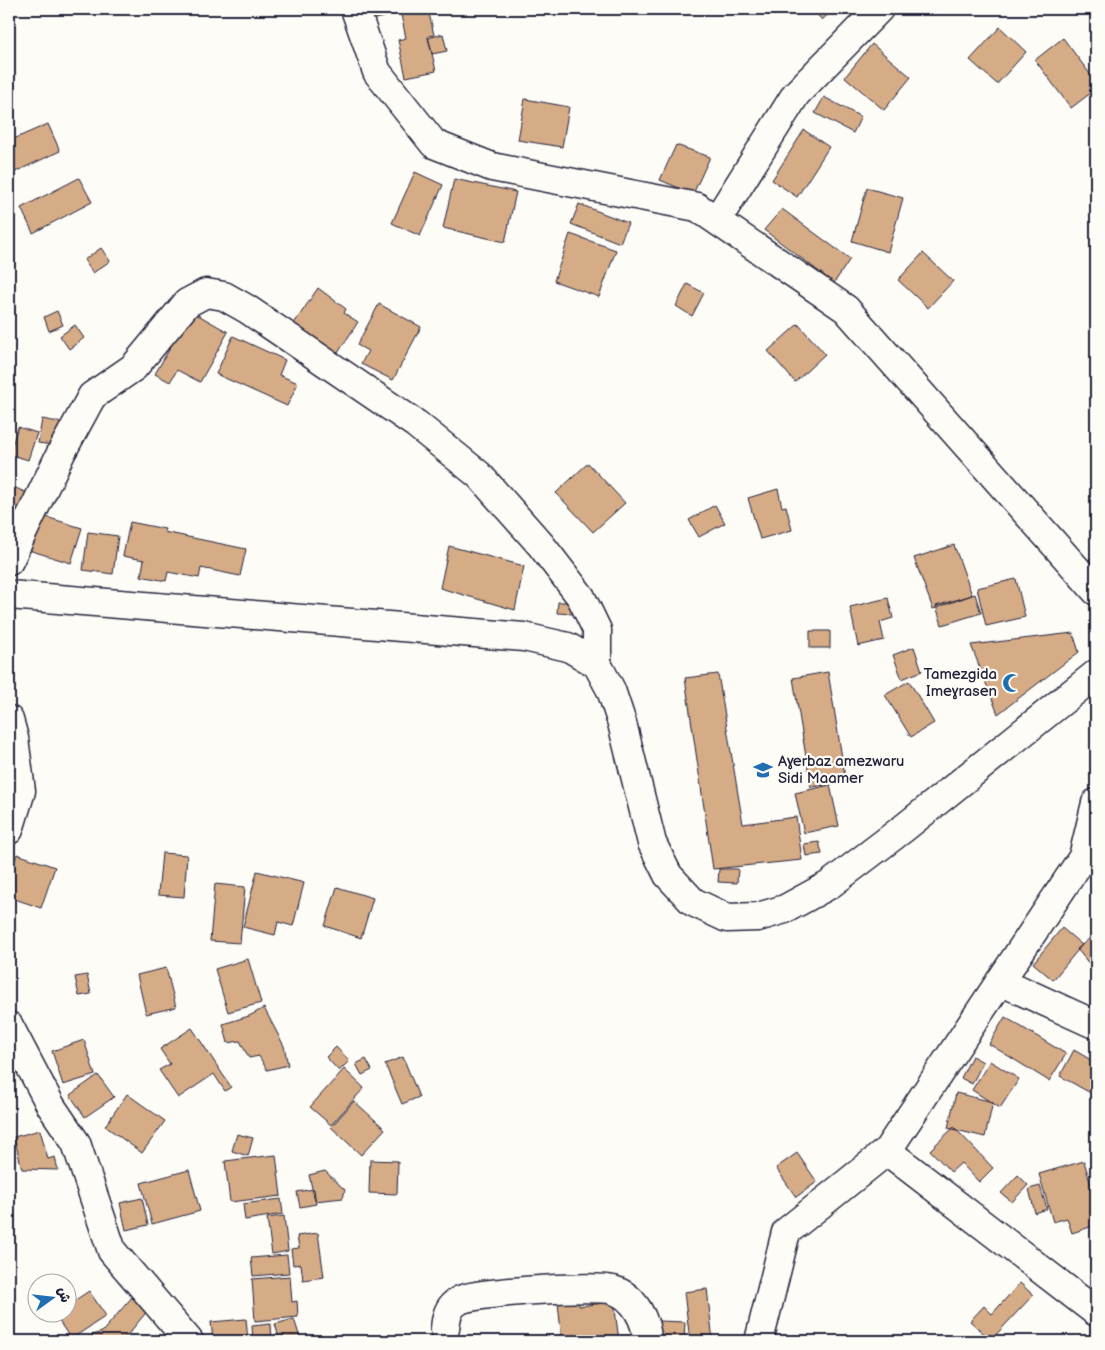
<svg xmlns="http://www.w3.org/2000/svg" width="1105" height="1350" viewBox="0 0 1105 1350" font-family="'Balsamiq Sans','Playpen Sans Arabic',sans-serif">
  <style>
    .building { fill: #d6ac87; stroke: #22223b }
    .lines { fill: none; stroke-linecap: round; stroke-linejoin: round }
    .minor-casing { stroke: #22223b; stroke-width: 31 }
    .major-casing { stroke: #22223b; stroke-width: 31 }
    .minor { stroke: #fdfcf7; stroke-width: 28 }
    .major { stroke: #fdfcf7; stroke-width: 28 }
    .labels { text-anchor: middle; stroke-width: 4.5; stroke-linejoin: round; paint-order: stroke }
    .poi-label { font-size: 15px; fill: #22223b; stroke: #fdfcf7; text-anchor: end }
  </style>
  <rect width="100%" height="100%" fill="#fdfcf7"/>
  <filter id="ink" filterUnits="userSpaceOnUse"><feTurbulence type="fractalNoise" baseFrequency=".02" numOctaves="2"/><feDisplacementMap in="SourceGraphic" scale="10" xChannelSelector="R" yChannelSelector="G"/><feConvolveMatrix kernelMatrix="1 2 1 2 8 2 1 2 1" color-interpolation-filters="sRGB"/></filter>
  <g filter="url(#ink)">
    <path class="building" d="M364 9H411V10L367 21Z
      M428 9 434 35 428 36 436 71 406 77 398 40 406 38 401 15Z
      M812 9H834L822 20Z
      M1000 27 1026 52 997 84 970 60Z
      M443 34 447 51 432 54 428 38Z
      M1063 38 1096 82V89L1071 108 1035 60Z
      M872 44 911 77 884 110 845 77Z
      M824 97 861 117 853 133 815 113Z
      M525 99 569 107 562 147 518 140Z
      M48 124 60 151 15 172 9 158V141Z
      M804 130 829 147 797 197 772 180Z
      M676 145 710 157 693 194 660 180Z
      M415 172 443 185 420 236 392 223Z
      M79 178 92 202 33 233 21 208Z
      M454 179 516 192 505 242 443 228Z
      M867 188 903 198 888 252 852 241Z
      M579 204 628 223 620 243 571 224Z
      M782 209 850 259 834 283 764 230Z
      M570 234 616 250 599 297 554 281Z
      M101 248 110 261 93 273 84 260Z
      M923 253 953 281 928 308 898 280Z
      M687 284 704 293 692 316 676 306Z
      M318 288 346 309 344 313 358 322 336 356 293 325Z
      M379 304 421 327 393 380 361 364 368 351 357 345Z
      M57 311 63 325 49 331 44 317Z
      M191 311 228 332 200 382 177 370 170 382 155 374Z
      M798 324 825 354 795 382 768 351Z
      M75 325 84 338 69 349 60 336Z
      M233 336 285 360 279 375 298 383 287 406 216 374Z
      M42 419 63 423 59 446 38 443Z
      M18 427 37 433 28 460 9 454Z
      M588 463 625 503 593 532 556 493Z
      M9 485 27 493 17 519 9 516Z
      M778 489 782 507 786 506 792 530 760 539 748 498Z
      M715 505 725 523 699 537 689 520Z
      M33 513 82 528 71 563 22 548Z
      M130 522 165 529 164 532 246 549 240 576 201 568 199 578 168 572 166 581 141 576 144 560 123 556Z
      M88 532 118 536 113 574 83 570Z
      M954 545 972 595 933 609 914 558Z
      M449 546 524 566 515 610 440 588Z
      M1096 554V578L1085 563Z
      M1016 579 1025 617 986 626 977 588Z
      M975 594 981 613 942 625 936 606Z
      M888 598 893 618 880 622 884 640 858 646 850 607Z
      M558 602H576L575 614 557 613Z
      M810 631H830V648H810Z
      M1073 633 1079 652 998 714 971 645Z
      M914 647 922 671 902 679 893 655Z
      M828 672 846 782 811 787 793 678Z
      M718 674 743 824 796 817 802 860 713 869 685 678Z
      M909 681 934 723 911 737 885 695Z
      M830 785 839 826 804 833 795 793Z
      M819 842 822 854 806 856 804 844Z
      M162 853 187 855 184 897 158 895Z
      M17 854 55 867 41 908 9 897V879Z
      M719 869H738L737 883 718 882Z
      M257 871 304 883 293 926 278 922 275 935 243 927Z
      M215 884 245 887 240 943 210 941Z
      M337 887 373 898 361 938 325 926Z
      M1062 928 1082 945 1053 980 1033 963Z
      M1096 933V972L1077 949Z
      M248 959 261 1003 228 1012 215 969Z
      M166 968 176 1007 146 1014 137 975Z
      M87 975 91 994 79 996 75 977Z
      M264 1008 284 1046 288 1065 267 1070 259 1056 249 1058 240 1041 228 1043 223 1024 249 1016Z
      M1005 1017 1066 1054 1049 1081 989 1044Z
      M192 1028 231 1087 225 1091 214 1074 178 1098 159 1070 170 1064 160 1049Z
      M84 1040 95 1075 63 1085 52 1051Z
      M336 1047 349 1061 339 1071 326 1057Z
      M1074 1050 1096 1063V1096L1060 1076Z
      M972 1056 983 1062 972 1084 961 1078Z
      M403 1057 419 1097 402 1104 385 1064Z
      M366 1059 372 1070 362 1075 356 1064Z
      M990 1061 1019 1079 1000 1108 972 1090Z
      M344 1069 364 1088 331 1125 310 1107Z
      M98 1075 114 1097 85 1117 70 1095Z
      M956 1093 993 1102 985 1137 948 1128Z
      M127 1094 165 1121 142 1153 105 1126Z
      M354 1101 385 1129 361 1155 331 1127Z
      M954 1127 993 1168 979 1182 961 1163 951 1172 930 1150Z
      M40 1130 48 1159 55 1157 58 1170 22 1169 14 1137Z
      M237 1134 253 1138 248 1156 232 1151Z
      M797 1153 817 1182 796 1197 776 1168Z
      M276 1155 281 1196 230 1202 225 1161Z
      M370 1160 398 1161 397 1194 369 1193Z
      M1084 1161 1096 1203V1225L1072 1233 1067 1218 1053 1222 1039 1174Z
      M189 1170 200 1211 152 1224 141 1183Z
      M325 1171 345 1190 343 1198 315 1201 309 1175Z
      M1018 1175 1028 1185 1012 1202 1001 1193Z
      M1040 1186 1047 1209 1035 1213 1029 1189Z
      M314 1189 316 1204 300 1207 297 1192Z
      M142 1198 148 1225 126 1230 120 1203Z
      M281 1199 283 1214 245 1220 243 1204Z
      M284 1216 288 1251 272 1254 267 1218Z
      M318 1233 324 1277 303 1280 301 1264 293 1265 291 1249 299 1248 297 1236Z
      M287 1255 289 1273 253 1276 251 1258Z
      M290 1276 292 1302 297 1301 298 1317 255 1321 252 1279Z
      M1020 1283 1033 1295 991 1340 970 1321 984 1306 992 1314Z
      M707 1289 713 1341H690L684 1292Z
      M89 1291 106 1316 71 1339 54 1314 68 1312V1305Z
      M133 1296 149 1309 125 1338 126 1341H94L92 1335 102 1332Z
      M578 1301 579 1306 614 1302 619 1341H562L558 1303Z
      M246 1319 248 1341H213L211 1322Z
      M294 1319 301 1341H280L275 1324Z
      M659 1321 685 1322 684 1341H658Z
      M271 1324 272 1341H253L252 1326Z"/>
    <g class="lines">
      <g class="minor-casing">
        <path id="minor" d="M355 9 377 72 434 144 492 167 697 207 846 309 1096 591
          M717 220 796 94 879 9
          M9 561 61 453 92 396 134 367 187 303 206 293 224 296 247 309 416 424 479 475 541 545 581 597 597 630V664
          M9 720 14 738 21 791 9 830
          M1096 803 1083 857 887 1151 1096 1312
          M1000 981 1096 1025
          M9 1026 51 1106 76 1143 112 1251 189 1341
          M445 1329C446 1317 448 1306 460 1300 475 1292 597 1285 613 1290 634 1296 647 1321 647 1341
          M759 1341 786 1232 887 1151"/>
      </g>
      <g class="major-casing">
        <path id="major" d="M9 595 524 637 568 647 597 664 611 690 622 723 652 843 668 875 693 902 727 918 758 917 785 909 829 885 904 828 1096 674"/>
      </g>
      <use href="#minor" class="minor"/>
      <use href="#major" class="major"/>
    </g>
  </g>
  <defs>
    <g id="mosque-bare" transform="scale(1.5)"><path d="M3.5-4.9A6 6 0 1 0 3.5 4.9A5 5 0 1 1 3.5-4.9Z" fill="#1f6fb2" stroke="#fdfcf7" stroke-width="2.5" paint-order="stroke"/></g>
    <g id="school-bare" transform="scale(1.5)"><path d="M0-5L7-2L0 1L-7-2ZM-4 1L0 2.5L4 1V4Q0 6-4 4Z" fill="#1f6fb2" stroke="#fdfcf7" stroke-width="2.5" paint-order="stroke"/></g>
  </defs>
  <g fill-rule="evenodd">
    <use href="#mosque-bare" x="1012" y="683"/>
    <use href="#school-bare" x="763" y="770"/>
  </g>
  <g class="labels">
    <g class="poi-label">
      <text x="997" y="679">Tamezgida<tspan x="997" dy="17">Imeɣrasen</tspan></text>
      <text x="778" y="766" text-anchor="start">Aɣerbaz amezwaru<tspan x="778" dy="17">Sidi Maamer</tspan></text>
    </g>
  </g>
  <rect width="1105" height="1350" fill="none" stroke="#fdfcf7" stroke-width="30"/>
  <rect x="15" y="15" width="1075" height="1320" fill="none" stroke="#22223b" stroke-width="2" filter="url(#ink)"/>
  <g transform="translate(52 1298) rotate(75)"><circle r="24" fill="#fdfcf7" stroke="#a5a5ac"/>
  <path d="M0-4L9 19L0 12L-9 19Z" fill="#1f6fb2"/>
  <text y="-8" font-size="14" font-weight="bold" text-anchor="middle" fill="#22223b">ش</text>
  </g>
</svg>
